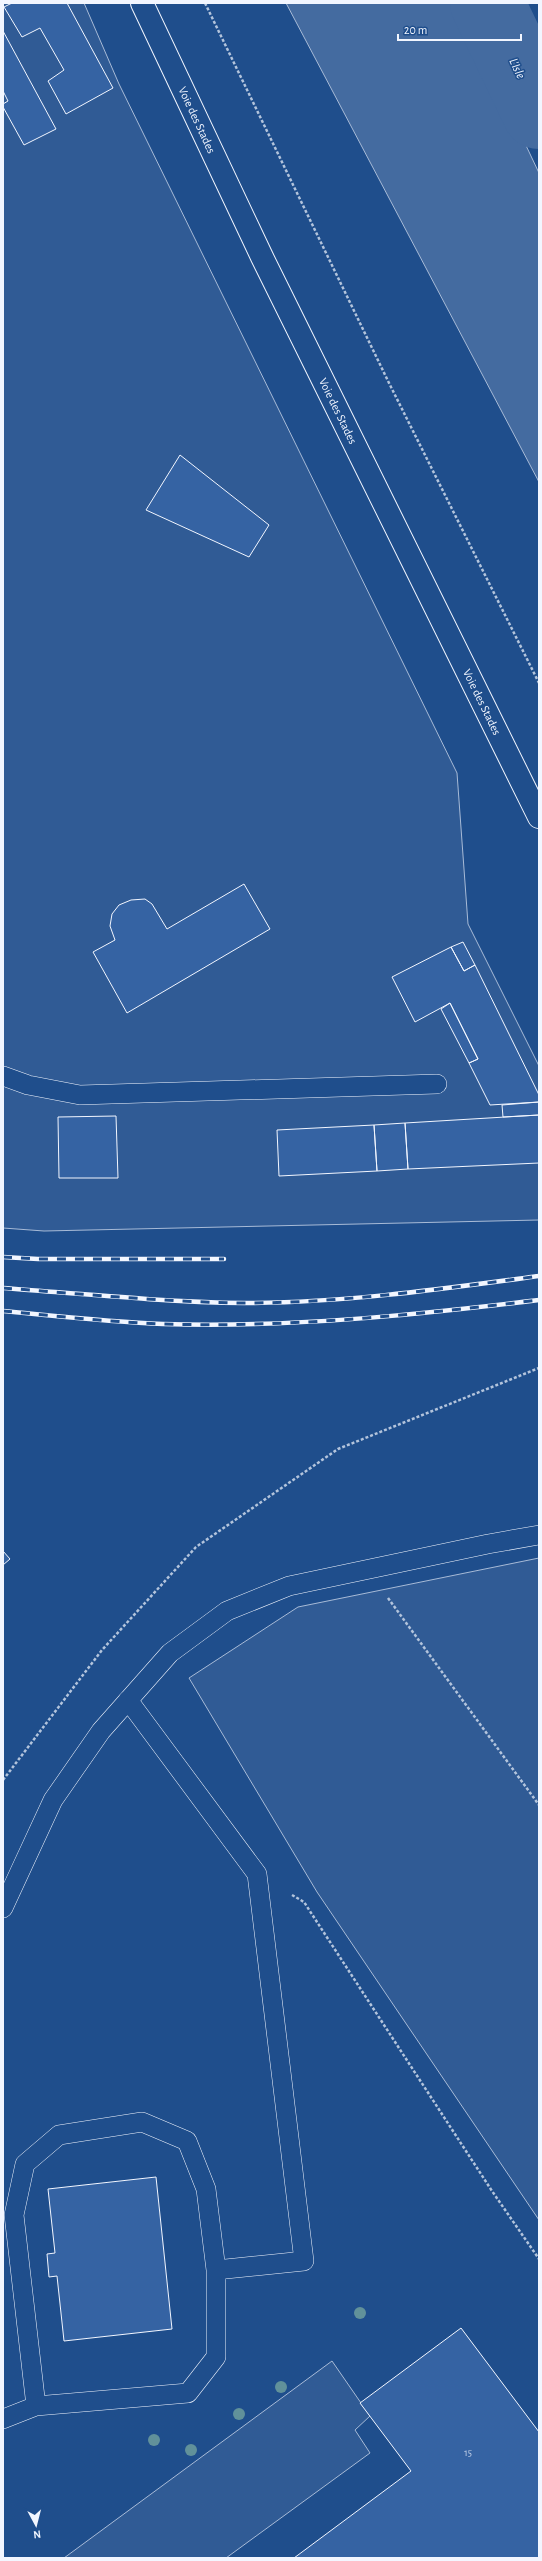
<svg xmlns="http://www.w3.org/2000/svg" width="542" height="2561" viewBox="0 0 542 2561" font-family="'Alegreya Sans',sans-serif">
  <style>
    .built { fill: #305b95; stroke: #a8bbd7 }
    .water { fill: #446ba0; stroke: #a8bbd7 }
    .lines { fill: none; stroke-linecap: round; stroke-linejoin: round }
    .river { stroke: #446ba0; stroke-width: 74 }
    .building { fill: #3563a3; stroke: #f2f6ff }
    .service-casing { stroke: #f2f6ff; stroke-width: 20 }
    .primary-casing { stroke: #f2f6ff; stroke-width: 24 }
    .path { stroke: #b3c4dc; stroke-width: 2.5; stroke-dasharray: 3 2; stroke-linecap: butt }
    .service { stroke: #1f4e8c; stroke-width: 19 }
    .primary { stroke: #1f4e8c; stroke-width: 22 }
    .rail-casing { stroke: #f2f6ff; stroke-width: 4.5 }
    .rail { stroke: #1f4e8c; stroke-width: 3; stroke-dasharray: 9; stroke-linecap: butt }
    .tree { fill: #61919a }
    .labels { text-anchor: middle; stroke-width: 3; stroke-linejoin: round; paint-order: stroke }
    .number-label { font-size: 10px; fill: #c3d1e8 }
    .street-label { font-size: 12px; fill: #f2f6ff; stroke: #1f4e8c }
    .water-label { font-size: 13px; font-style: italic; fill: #f2f6ff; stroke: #1f4e8c }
  </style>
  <rect width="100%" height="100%" fill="#1f4e8c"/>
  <path class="built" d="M3 3H84L119 84 457 773 468 924 539 1066V1220L44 1231 3 1228Z
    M539 1558V2220L317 1892 189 1678 298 1607Z
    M332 2361 370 2416 355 2430 370 2453 226 2558H64Z"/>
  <path class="water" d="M286 3H457L462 10 539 173V482Z"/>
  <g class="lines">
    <path class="river" d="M487 3 539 112"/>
  </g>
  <path class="building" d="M12 3H67L113 88 66 114 48 81 64 70 40 28 22 37 4 7Z
    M3 31 56 129 24 145 3 107V104L8 101 3 91Z
    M180 455 269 525 249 557 146 510Z
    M244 884 270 929 127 1013 93 952 115 940 110 926 112 914 119 905 131 900 145 899 152 904 167 929Z
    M463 942 475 965 464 971 451 947Z
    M451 947 464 971 475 965 539 1095V1102L490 1105 469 1063 478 1059 450 1003 415 1022 392 977Z
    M450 1003 478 1059 469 1063 441 1009Z
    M539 1102V1115L503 1117 502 1105Z
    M539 1115V1163L408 1169 405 1123Z
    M116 1116 118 1178H59L58 1117Z
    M405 1123 408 1169 377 1171 374 1125Z
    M374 1125 377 1171 279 1176 277 1130Z
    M3 1551 10 1559 3 1565Z
    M156 2177 172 2329 64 2341 57 2276 49 2277 47 2254 55 2253 48 2189Z
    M461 2328 539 2432V2558H294L411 2471 360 2403Z"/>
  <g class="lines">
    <g class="service-casing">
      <path id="service" d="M3 1076 28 1085 80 1095 437 1084
        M3 1908 53 1800 101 1731 170 1653 227 1611 289 1586 488 1544 539 1535
        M36 2406 14 2215 25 2164 59 2135 142 2122 187 2141 206 2189 216 2270
        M3 2419 36 2406 188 2393 216 2357V2270L304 2261 257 1874 128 1700"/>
    </g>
    <g class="primary-casing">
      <path id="primary" d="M142 3 262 257 539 817"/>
    </g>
    <path class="path" d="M205 3 389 383 539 683
      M388 1598 539 1805
      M3 1780 102 1650 196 1547 338 1449 539 1368
      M292 1895 304 1902 492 2191 539 2259"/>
    <use href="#service" class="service"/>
    <use href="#primary" class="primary"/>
    <g class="rail-casing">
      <path id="rail" d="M3 1257 38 1259H224
        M3 1288C83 1294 164 1302 244 1303 343 1303 442 1289 539 1276
        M3 1311C56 1316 109 1322 163 1324 288 1328 415 1315 539 1300"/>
    </g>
    <use href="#rail" class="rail"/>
  </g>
  <g class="tree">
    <circle cx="360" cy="2313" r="6"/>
    <circle cx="281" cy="2387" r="6"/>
    <circle cx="239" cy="2414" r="6"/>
    <circle cx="154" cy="2440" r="6"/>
    <circle cx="191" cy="2450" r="6"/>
  </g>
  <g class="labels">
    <g class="number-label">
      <text x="468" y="2456">15</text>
    </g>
    <g class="street-label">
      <text transform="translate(197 120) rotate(65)" y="4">Voie des Stades</text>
      <text transform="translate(338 411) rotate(64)" y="4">Voie des Stades</text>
      <text transform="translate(482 702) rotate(64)" y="4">Voie des Stades</text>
    </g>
    <g class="water-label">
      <text transform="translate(518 68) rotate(65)" y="5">L'Isle</text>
    </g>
  </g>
  <rect width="542" height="2561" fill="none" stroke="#f2f6ff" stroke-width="8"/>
  <g transform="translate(36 2525) rotate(173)" stroke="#1f4e8c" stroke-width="3" paint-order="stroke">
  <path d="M0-3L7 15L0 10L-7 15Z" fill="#f2f6ff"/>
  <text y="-6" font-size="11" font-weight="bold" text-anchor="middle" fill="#f2f6ff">N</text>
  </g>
  <path d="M398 34v6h123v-6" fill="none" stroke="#f2f6ff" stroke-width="2"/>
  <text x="404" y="34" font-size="12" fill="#f2f6ff" stroke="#1f4e8c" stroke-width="3" paint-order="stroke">20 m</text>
</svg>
